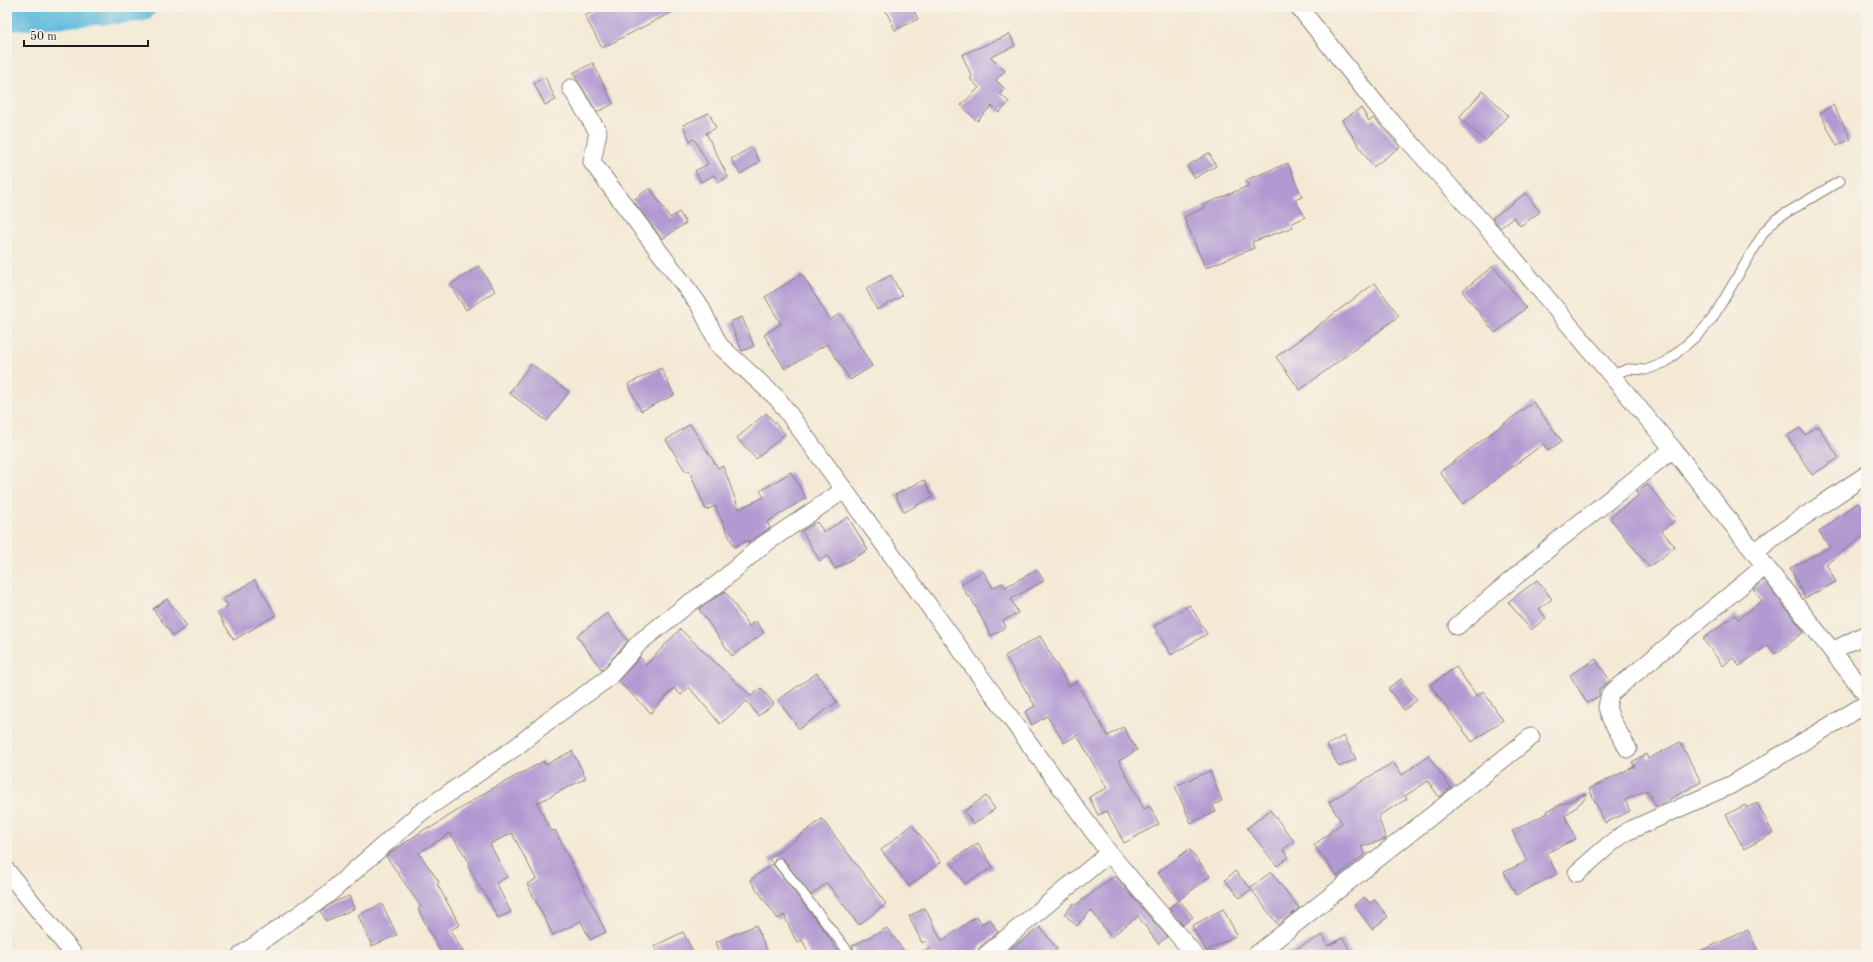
<svg xmlns="http://www.w3.org/2000/svg" width="1873" height="962" viewBox="0 0 1873 962" font-family="'Old Standard TT',serif">
  <style>
    .lines { fill: none; stroke-linecap: round; stroke-linejoin: round }
    .river { stroke: #5fbadd; stroke-width: 30 }
    .building { fill: #b199d1 }
    .lane-casing { stroke: #888278; stroke-width: 11 }
    .street-casing { stroke: #888278; stroke-width: 19 }
    .lane { stroke: #fff; stroke-width: 9 }
    .street { stroke: #fff; stroke-width: 17 }
  </style>
  <rect width="100%" height="100%" fill="#f7f3e8"/>
  <filter id="ink" filterUnits="userSpaceOnUse"><feTurbulence type="fractalNoise" baseFrequency=".025" numOctaves="2"/><feDisplacementMap in="SourceGraphic" scale="8" xChannelSelector="R" yChannelSelector="G"/><feConvolveMatrix kernelMatrix="1 2 1 2 8 2 1 2 1" color-interpolation-filters="sRGB"/></filter>
  <filter id="wash" filterUnits="userSpaceOnUse"><feTurbulence type="fractalNoise" baseFrequency=".012" numOctaves="4" result="noise"/><feDisplacementMap in="SourceGraphic" scale="16" xChannelSelector="R" yChannelSelector="G"/><feGaussianBlur stdDeviation="0.9" result="paint"/><feColorMatrix in="noise" values="0 0 0 0 0 0 0 0 0 0 0 0 0 0 0 0 0 1.4 0 .05"/><feComposite in="paint" operator="in"/></filter>
  <g filter="url(#wash)">
    <rect width="100%" height="100%" fill="#f4e9d5"/>
    <g class="lines">
      <path class="river" d="M7 16 141 7"/>
    </g>
    <g id="blocks">
      <path class="building" d="M602 7H682L602 48 585 16Z
        M884 7H912L918 19 895 30Z
        M1010 34 1015 46 991 57 1005 71 996 80 1005 89 1000 94 1009 102 999 113 992 106 977 121 961 105 979 88 970 79 972 77 962 55Z
        M593 63 613 104 597 112 573 73Z
        M545 77 556 100 545 105 534 83Z
        M1483 91 1508 115 1485 141 1459 117Z
        M1833 105 1851 139 1837 146 1820 113Z
        M1361 108 1369 121 1374 118 1400 147 1373 167 1342 120Z
        M709 113 716 128 706 133 728 177 718 182 714 175 701 182 695 171 708 164 694 139 690 141 683 125Z
        M752 147 760 162 740 174 731 159Z
        M1209 153 1216 166 1195 178 1187 166Z
        M1288 163 1302 197 1295 200 1305 217 1291 224 1293 227 1252 242 1254 248 1205 268 1184 217 1204 208 1203 205 1248 186 1246 180Z
        M650 188 670 218 679 212 686 223 662 239 633 200Z
        M1526 193 1540 212 1520 226 1514 217 1500 228 1492 218Z
        M479 266 495 291 466 310 450 285Z
        M1493 266 1526 308 1495 333 1462 291Z
        M802 274 830 320 840 314 872 366 850 380 827 344 785 369 764 335 781 324 765 297Z
        M891 275 902 296 877 310 866 288Z
        M1375 283 1399 316 1300 390 1276 357Z
        M742 317 754 346 742 351 730 322Z
        M531 364 569 392 547 421 509 393Z
        M661 368 674 395 641 411 628 384Z
        M1533 402 1562 441 1548 451 1543 444 1463 504 1440 472Z
        M766 413 785 434 756 459 737 438Z
        M690 424 718 468 723 466 739 509 764 497 760 491 791 472 806 498 767 522 770 528 749 543 748 540 734 547 715 506 706 510 689 470 686 472 666 440Z
        M1818 426 1839 458 1812 475 1787 436 1800 428 1805 435Z
        M924 480 933 497 904 512 895 495Z
        M1647 484 1676 519 1662 531 1675 547 1649 567 1610 518 1639 495 1636 493Z
        M1858 503 1866 513V534L1826 564 1836 582 1805 598 1790 568 1830 547 1819 532Z
        M848 517 868 550 835 569 828 556 820 561 802 531 817 522 824 532Z
        M1037 570 1044 581 1011 599 1018 613 1003 621 1006 627 991 636 970 596 968 597 961 584 983 571 993 588 1002 583 1005 587Z
        M255 580 276 615 234 640 217 612 228 606 223 599Z
        M1537 580 1552 599 1539 609 1546 618 1531 630 1508 602Z
        M1764 580 1804 632 1775 654 1768 645 1739 666 1733 658 1723 666 1703 639 1735 615 1738 619 1762 601 1753 589Z
        M725 591 749 626 756 621 764 633 732 656 699 609Z
        M167 599 187 626 173 636 153 609Z
        M1190 605 1207 634 1171 655 1154 626Z
        M607 613 628 641 602 670 577 636Z
        M680 629 751 696 761 688 774 704 758 716 747 701 720 724 689 687 681 695 674 688 651 713 618 681 640 657 646 665Z
        M1040 636 1069 686 1076 682 1108 736 1123 727 1137 750 1119 761 1144 809 1150 806 1159 824 1124 843 1107 811 1098 815 1089 797 1107 788 1077 735 1064 743 1047 716 1032 725 1025 712 1035 706 1005 656Z
        M1596 659 1610 681 1599 689V696L1587 703 1570 675Z
        M1456 667 1477 696 1483 691 1503 720 1472 742 1430 685Z
        M817 673 837 702 799 729 778 700Z
        M1401 679 1417 700 1404 710 1388 688Z
        M1344 736 1356 759 1339 767 1327 745Z
        M1680 742 1701 782 1656 807 1647 790 1625 800 1630 811 1605 823 1589 789 1635 766 1632 762 1646 754 1648 759Z
        M572 751 586 778 537 803 551 831 555 830 606 932 590 940 581 921 553 935 527 884 536 879 512 833 490 844 507 877 496 883 511 912 498 918 483 890H481L468 865 470 863 450 833 419 853 439 882 437 884 460 925 450 930 465 955H442L418 909 421 907 386 856 428 827 429 829 486 792 544 761 545 765Z
        M1428 756 1451 788 1439 797 1428 781 1405 796 1407 799 1378 816 1386 839 1361 847 1365 854 1337 876 1314 845 1342 823 1329 802 1393 762 1402 775Z
        M1210 771 1222 801 1213 805 1216 812 1191 823 1175 786Z
        M1585 794 1587 797 1565 816 1576 839 1546 853 1557 874 1516 895 1504 872 1527 861 1512 831 1548 813 1547 811Z
        M986 796 995 809 973 824 964 811Z
        M1757 803 1773 833 1744 849 1726 815 1745 805 1747 808Z
        M1270 810 1294 841 1283 850 1289 857 1277 866 1247 828Z
        M822 819 886 904 859 925 827 883 811 895 783 859 776 858 773 864 826 933 839 953 841 952 843 955H810L802 940 797 943 784 915 778 919 750 880 773 864 769 859Z
        M912 825 941 862 909 886 881 850Z
        M978 843 993 867 965 884 950 861Z
        M1189 849 1210 876 1179 900 1158 873Z
        M1235 871 1250 888 1271 872 1299 908 1278 925 1251 889 1240 898 1225 880Z
        M1115 876 1167 937 1158 944 1138 916 1111 937 1091 910 1077 926 1064 914 1074 903 1076 905Z
        M349 896 354 909 326 921 321 911 334 902Z
        M1364 897 1370 903 1375 900 1388 917 1372 929 1354 905Z
        M1179 900 1193 917 1183 925 1169 908Z
        M382 904 397 935 372 946 358 915Z
        M925 908 942 941 977 916 982 924 990 919 998 932 980 947 976 955H921L930 949 925 941 922 943 909 916Z
        M1223 909 1237 935 1206 951 1192 926Z
        M756 925 769 955H721L716 942Z
        M1040 927 1057 949 1052 955H1002Z
        M887 928 907 955H857L852 946Z
        M1748 930 1760 955H1691Z
        M683 932 695 955H659L654 946Z
        M1323 935 1328 946 1343 938 1352 955H1283Z"/>
    </g>
  </g>
  <g filter="url(#ink)">
    <use href="#blocks" fill-opacity="0" stroke="#888278" stroke-width="1"/>
    <g class="lines">
      <g class="lane-casing">
        <path id="lane" d="M1612 375 1628 369 1646 370 1666 362 1700 333 1712 319 1764 232 1776 219 1840 181
          M779 863 851 955"/>
      </g>
      <g class="street-casing">
        <path id="street" d="M1299 7 1380 109 1500 242 1673 449 1866 694
          M571 88 598 132 592 162 700 306 719 345 778 399 1109 853 1195 955
          M1755 552 1778 534 1866 475
          M1457 626 1561 538 1673 449
          M1832 651 1866 634
          M1628 749 1611 719 1607 707 1610 694 1765 566
          M7 871 74 955
          M1577 873 1610 844 1626 832 1731 785 1866 704
          M241 955 327 895 420 813 516 747 548 721 607 679 640 642 688 604 719 583 760 547 844 490
          M986 955 1109 853
          M1256 955 1531 737"/>
      </g>
      <use href="#lane" class="lane"/>
      <use href="#street" class="street"/>
    </g>
  </g>
  <rect width="1873" height="962" fill="none" stroke="#f7f3e8" stroke-width="24"/>
  <path d="M24 40v6h124v-6" fill="none" stroke="#1c1c1c" stroke-width="2"/>
  <text x="30" y="40" font-size="12" fill="#1c1c1c" stroke="#f7f3e8" stroke-width="3" paint-order="stroke">50 m</text>
</svg>
